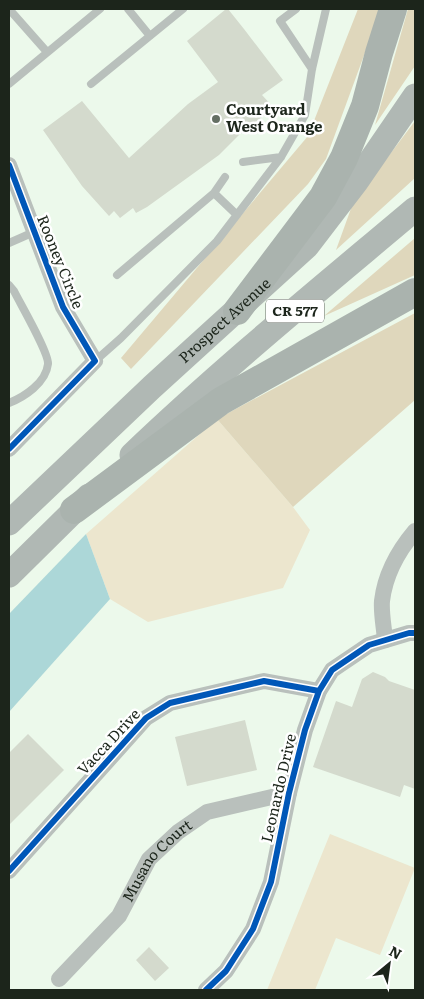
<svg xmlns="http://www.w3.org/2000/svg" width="424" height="999" viewBox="0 0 424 999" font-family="Literata,serif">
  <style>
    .green { fill: #ece6ce }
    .forest { fill: #dfd7bc }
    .water { fill: #acd7d8 }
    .building { fill: #d4dacd }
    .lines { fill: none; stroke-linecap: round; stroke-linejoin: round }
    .lane { stroke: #b9c0bc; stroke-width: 8 }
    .street { stroke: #b9c0bc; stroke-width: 16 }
    .primary { stroke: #b0b8b4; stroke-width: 25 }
    .highway { stroke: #aab3ae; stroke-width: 28 }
    .cycleway-casing { stroke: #fff; stroke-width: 9 }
    .cycleway { stroke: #0057b8; stroke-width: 6 }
    .poi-dot { fill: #656f64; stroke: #fff; stroke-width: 2 }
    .labels { text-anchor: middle; stroke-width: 5; stroke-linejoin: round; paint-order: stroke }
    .shield { fill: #fff; stroke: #60665f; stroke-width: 1 }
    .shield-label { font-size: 14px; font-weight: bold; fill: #1c251b }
    .poi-label { font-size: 15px; font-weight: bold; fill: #1c251b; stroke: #fff; text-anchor: start }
    .street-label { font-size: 15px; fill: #1c251b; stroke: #fff }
  </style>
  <rect width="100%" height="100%" fill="#ecf9eb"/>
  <path class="green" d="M217 419 293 507 310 530 283 588 148 622 110 599 86 534Z
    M330 834 415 868 380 955 336 938 315 990H267Z"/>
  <path class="forest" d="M358 9H381L326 159 308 184 131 369 121 358 308 136Z
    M408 9H415V66L375 125Z
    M415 121V178L336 250 353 203Z
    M415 238V275L324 316Z
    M415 313V400L293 507 217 419Z"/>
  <path class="water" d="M86 534 110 599 9 712V614Z"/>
  <path class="building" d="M226 9H228L244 29 283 80 262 95 274 108 240 134 219 155 147 207 136 213 133 208 120 218 114 211 109 216 82 186 43 130 82 101 129 158 188 104 218 82 187 41Z
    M373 672 385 677 389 681 415 690V789L404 785 400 797 313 767 336 701 352 707 362 679Z
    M245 720 257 770 187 786 175 737Z
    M28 734 64 770 9 825V753Z
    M149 947 169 968 155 981 136 960Z"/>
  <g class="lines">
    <path class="lane" d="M9 9 47 52
      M128 9 150 36
      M296 9 280 21 312 69
      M9 84 100 9
      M91 84 183 9
      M243 162 281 157
      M214 193 225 177
      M9 243 34 232
      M117 275 214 193 237 215
      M9 285 14 291C21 305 49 353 48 364 46 383 24 397 9 403
      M95 361 121 338 217 241 281 157 305 115 312 69 326 9"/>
    <g class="street">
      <path d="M9 165 63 307 95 361 9 449"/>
      <path d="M385 640C384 627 381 613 382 601 385 575 399 550 415 531"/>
      <path d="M9 871 146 718 170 703 264 681 319 691"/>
      <path id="s1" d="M59 979 119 916 149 859 178 832 207 812 289 793"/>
      <path d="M206 990 226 971 253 929 271 882 289 793 305 730 319 691 332 670 369 645 409 633H415"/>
    </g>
    <g class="primary">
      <path d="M132 455C223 368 320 289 415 209"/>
      <path id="s2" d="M9 523 152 387 307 246 356 182 415 96"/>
      <path d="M9 575 89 496"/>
    </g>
    <path class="highway" d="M237 311 323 197 344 158 365 106 379 53 393 9
      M74 510 221 401 415 292"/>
    <g class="cycleway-casing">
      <path id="cycleway" d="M9 165 63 307 95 361 9 449
        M9 871 146 718 170 703 264 681 319 691
        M206 990 226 971 253 929 271 882 289 793 305 730 319 691 332 670 369 645 409 633H415"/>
    </g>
    <use href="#cycleway" class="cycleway"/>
  </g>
  <circle class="poi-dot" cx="216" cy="119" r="5"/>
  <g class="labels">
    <rect class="shield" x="266" y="299.5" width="58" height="23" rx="4"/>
    <g class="shield-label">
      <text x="295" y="316">CR 577</text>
    </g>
    <g class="poi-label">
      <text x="226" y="115">Courtyard<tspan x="226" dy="17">West Orange</tspan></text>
    </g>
    <g class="street-label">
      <text transform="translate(60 262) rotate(68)" y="5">Rooney Circle</text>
      <text dy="5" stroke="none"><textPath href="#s2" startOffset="296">Prospect Avenue</textPath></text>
      <text transform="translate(109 742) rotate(-47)" y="5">Vacca Drive</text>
      <text transform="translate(279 788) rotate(-77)" y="5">Leonardo Drive</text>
      <text dy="5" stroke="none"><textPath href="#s1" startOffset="155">Musano Court</textPath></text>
    </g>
  </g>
  <rect width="424" height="999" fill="none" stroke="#1c251b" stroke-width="20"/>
  <g transform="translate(389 964) rotate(29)" stroke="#ffffff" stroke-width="4" paint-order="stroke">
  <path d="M0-4L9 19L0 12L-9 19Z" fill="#1c251b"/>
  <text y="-8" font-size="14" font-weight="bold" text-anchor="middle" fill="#1c251b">N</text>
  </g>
</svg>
